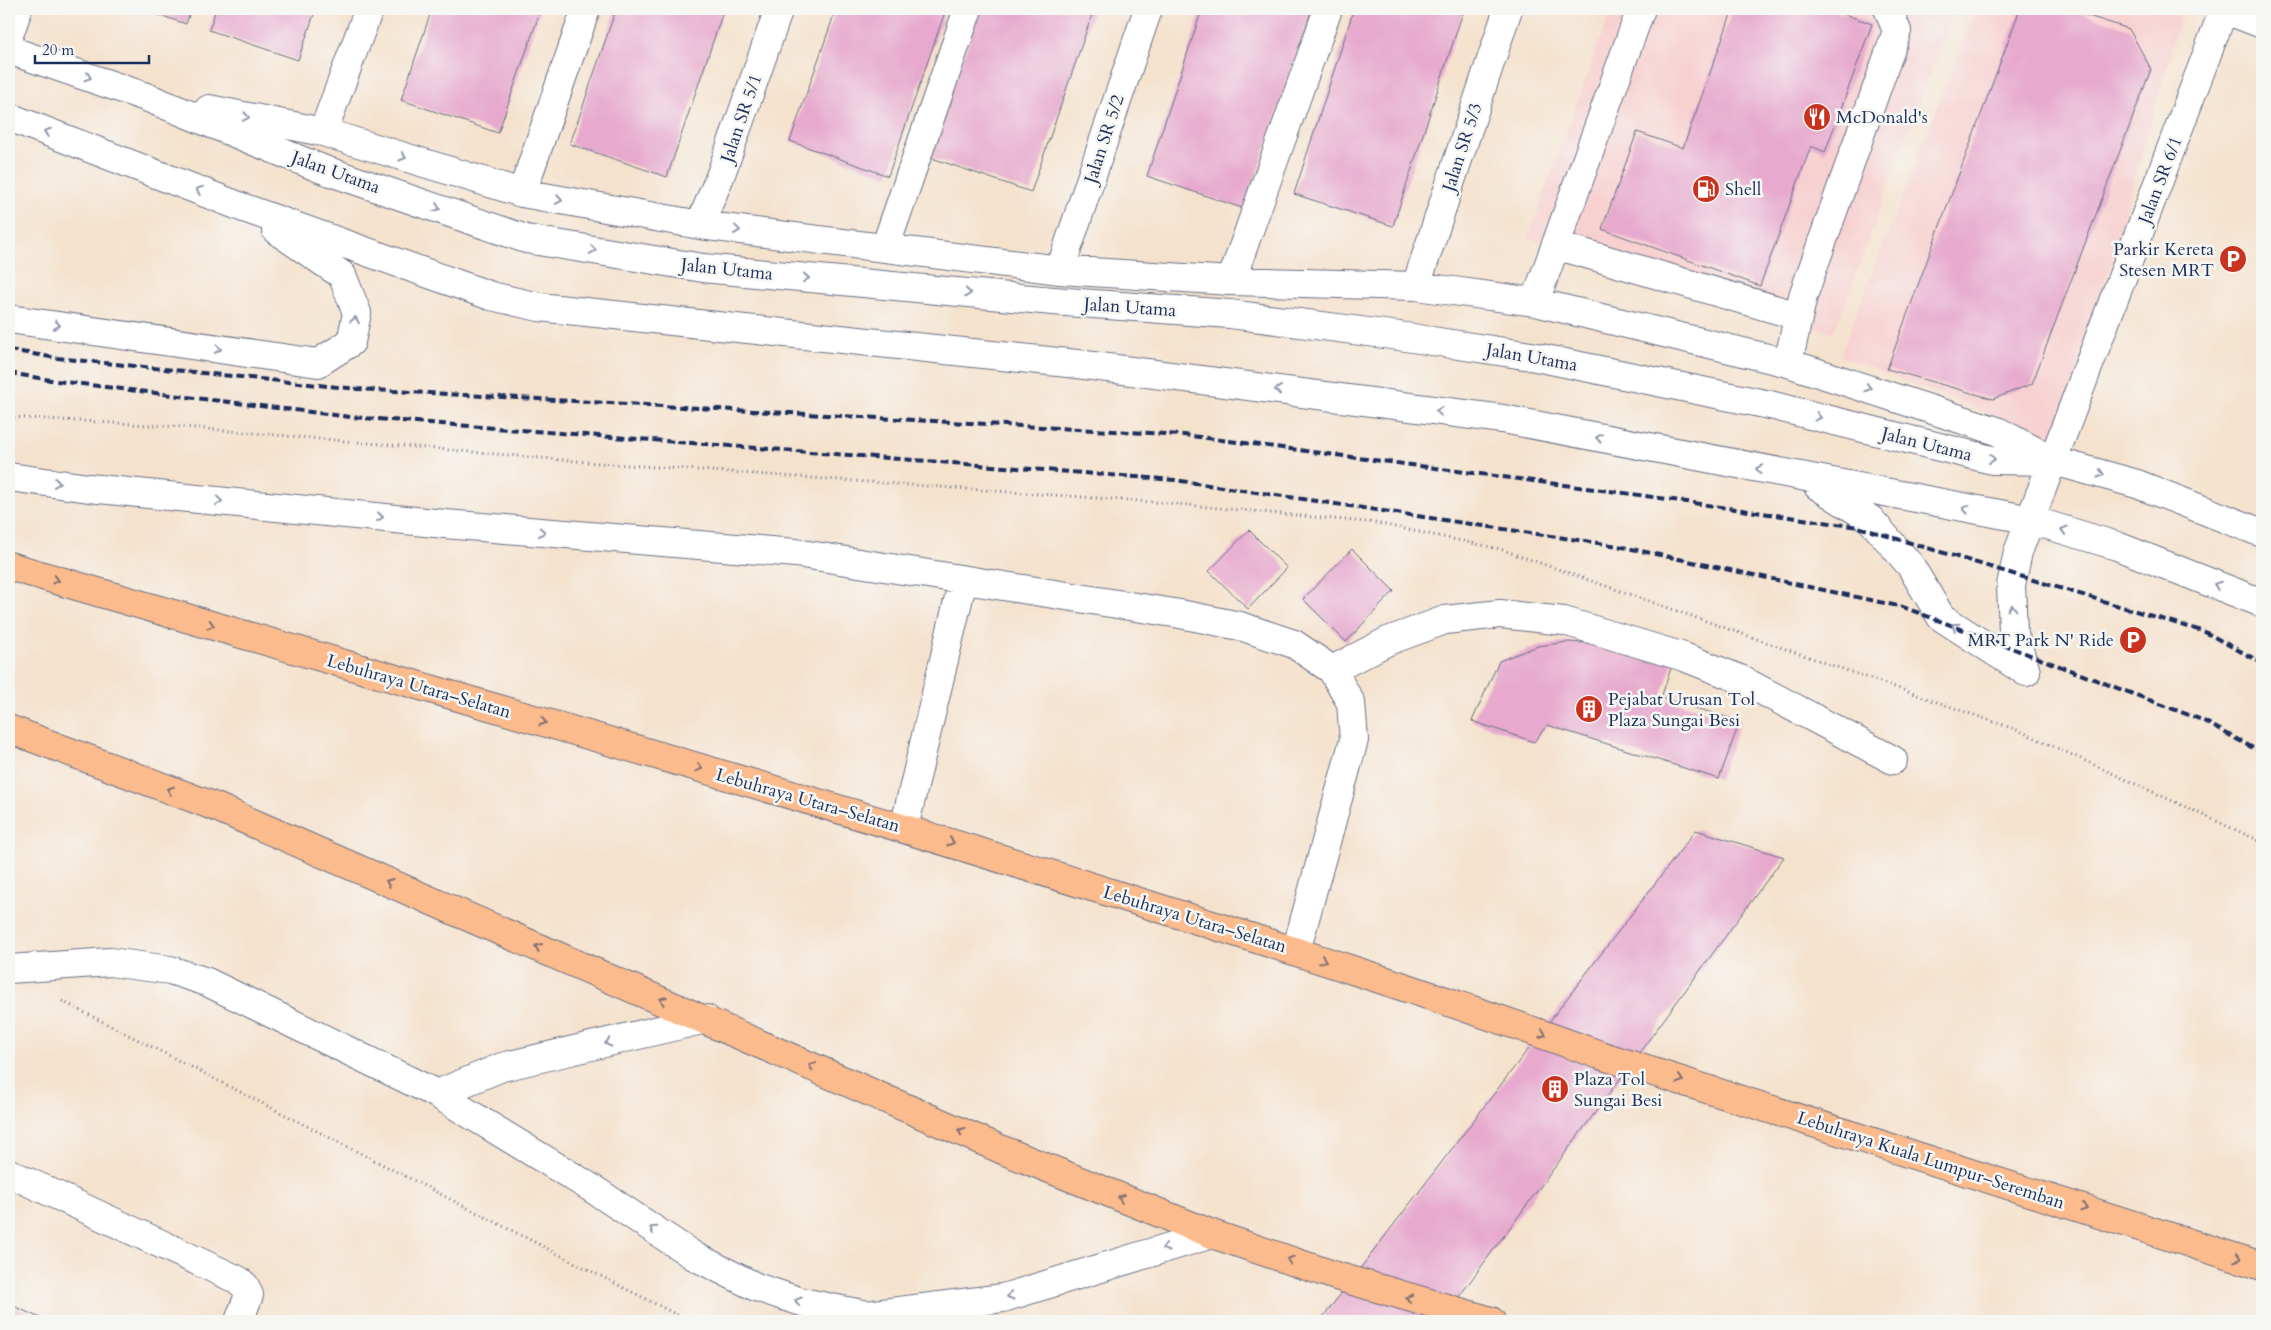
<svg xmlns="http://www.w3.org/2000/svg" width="2271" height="1330" viewBox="0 0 2271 1330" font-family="Cardo,serif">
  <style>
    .built { fill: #f7d0d0 }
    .building { fill: #e7aace }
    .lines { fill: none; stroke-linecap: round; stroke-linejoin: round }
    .minor-casing { stroke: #676e85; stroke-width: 30 }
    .highway-casing { stroke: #676e85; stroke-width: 30 }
    .path { stroke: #676e85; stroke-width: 3; stroke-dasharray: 1 4; stroke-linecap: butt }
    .minor { stroke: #fff; stroke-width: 28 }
    .highway { stroke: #fbbb8c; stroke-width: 28 }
    .rail { stroke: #1b2f5e; stroke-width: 4; stroke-dasharray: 8 4; stroke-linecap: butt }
    .oneway { stroke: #8d97ae }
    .oneway2 { stroke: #806e73 }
    .labels { text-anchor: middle; stroke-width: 5; stroke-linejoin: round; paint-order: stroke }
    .poi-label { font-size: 18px; fill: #1b2f5e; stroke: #f6f6f2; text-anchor: start }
    .street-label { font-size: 18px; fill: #1b2f5e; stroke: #f6f6f2 }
  </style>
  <rect width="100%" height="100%" fill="#f6f6f2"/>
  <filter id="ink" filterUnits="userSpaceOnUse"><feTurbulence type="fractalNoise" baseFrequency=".02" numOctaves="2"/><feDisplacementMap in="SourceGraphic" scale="10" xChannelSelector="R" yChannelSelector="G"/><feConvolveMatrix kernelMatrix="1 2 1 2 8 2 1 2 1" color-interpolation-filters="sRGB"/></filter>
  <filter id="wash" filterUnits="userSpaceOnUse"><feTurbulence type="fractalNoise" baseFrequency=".0096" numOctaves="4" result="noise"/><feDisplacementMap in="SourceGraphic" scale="20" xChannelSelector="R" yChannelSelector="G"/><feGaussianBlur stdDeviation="1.12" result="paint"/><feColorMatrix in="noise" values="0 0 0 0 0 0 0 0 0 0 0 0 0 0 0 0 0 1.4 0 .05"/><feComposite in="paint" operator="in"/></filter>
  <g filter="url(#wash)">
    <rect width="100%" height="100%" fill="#f5e2cd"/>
    <path class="built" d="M1611 9H1954L1834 333 1528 238Z
      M1975 9H2173L2182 12 2060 441 1840 356Z"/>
    <g id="blocks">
      <path class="building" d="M142 9H191L186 24Z
        M216 9H316L298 60 209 30Z
        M432 9H541L498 133 401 100Z
        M616 9H724L667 177 570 144Z
        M836 9H946L888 176 790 141Z
        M980 9H1094L1031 192 929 157Z
        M1202 9H1312L1245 209 1147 176Z
        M1354 9H1464L1393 226 1294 194Z
        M1733 9H1830L1872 24 1825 152 1811 146 1760 286 1602 229 1637 132 1683 148Z
        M2020 9H2067L2129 29 2151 69 2032 384 1993 399 1887 369Z
        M1249 530 1287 568 1248 609 1209 571Z
        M1352 549 1394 591 1346 642 1303 599Z
        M1568 642 1606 644 1674 659 1661 698 1740 721 1719 779 1547 725 1534 742 1472 721 1499 661 1538 646Z
        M1696 830 1784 857 1441 1321H1320Z
        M9 1304 47 1321H9Z"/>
    </g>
  </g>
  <g filter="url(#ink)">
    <use href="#blocks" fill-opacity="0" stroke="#676e85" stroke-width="1"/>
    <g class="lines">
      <g class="minor-casing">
        <path id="minor" d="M2223 9 2262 24
          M9 35 18 9
          M9 50 146 97 322 169 526 239 703 268 1053 301 1230 314 1399 336 1531 356 1770 405 1992 460 2054 461 2137 484 2262 533
          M209 109 323 132 522 193 700 225 1060 270 1231 281 1416 286 1535 302 1788 363 1997 431 2050 459
          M9 117 244 208 491 296 539 307 1077 364 1503 419 2031 520 2117 546 2262 603
          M323 132 369 9
          M522 193 586 9
          M700 225 721 174 779 9
          M1556 245 1798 316
          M885 248 968 9
          M1060 270 1148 9
          M1231 281 1328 9
          M1416 286 1508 9
          M1535 302 1641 9
          M9 319 318 363 351 342 357 313 342 275 276 230
          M1788 363 1803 296 1897 31 1888 9
          M9 477 89 488 445 524 796 553 1180 614 1240 626 1294 644 1332 670 1351 703 1354 740 1296 951
          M1818 486 1870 519 1910 565 1941 617 2026 672
          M1332 670 1388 641 1445 620 1500 614 1564 621 1684 657 1740 679 1893 760
          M2026 672 2013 631 2011 585 2018 552 2224 9
          M904 828 963 580
          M9 969 110 962 170 970 207 982 437 1094 593 1189 694 1256 756 1287 802 1302 867 1315 1003 1298 1212 1234
          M437 1094 502 1067 706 1019
          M9 1173 238 1280 245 1286 249 1295 239 1321"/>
      </g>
      <g class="highway-casing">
        <path id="highway" d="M9 566C375 674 743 777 1108 892 1273 944 1438 996 1600 1055L2262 1266
          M9 729 216 807 1005 1151 1212 1234 1336 1276 1491 1321"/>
      </g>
      <path class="path" d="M9 417 184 427 599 463 1167 503 1376 523 1500 549 2020 731 2262 842
        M62 1001 689 1321"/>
      <use href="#minor" class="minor"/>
      <use href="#highway" class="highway"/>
      <path class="rail" d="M9 350 57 358 357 389 1184 435 1632 494 1858 527 2205 632 2262 663
        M9 373 57 381 351 417 1175 480 1618 546 1903 607 2202 720 2262 753"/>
    </g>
    <defs><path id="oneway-chevron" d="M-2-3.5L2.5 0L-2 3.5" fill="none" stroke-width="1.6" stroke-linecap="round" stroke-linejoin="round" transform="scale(1.25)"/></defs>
    <g class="oneway">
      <use href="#oneway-chevron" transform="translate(88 77) rotate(19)"/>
      <use href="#oneway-chevron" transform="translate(246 117) rotate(11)"/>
      <use href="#oneway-chevron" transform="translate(47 132) rotate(-159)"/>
      <use href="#oneway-chevron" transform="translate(403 157) rotate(17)"/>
      <use href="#oneway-chevron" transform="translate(199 190) rotate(-159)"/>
      <use href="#oneway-chevron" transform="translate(559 200) rotate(10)"/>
      <use href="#oneway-chevron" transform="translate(437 208) rotate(19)"/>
      <use href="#oneway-chevron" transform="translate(737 230) rotate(7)"/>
      <use href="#oneway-chevron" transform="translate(593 250) rotate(9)"/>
      <use href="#oneway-chevron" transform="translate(806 278) rotate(5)"/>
      <use href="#oneway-chevron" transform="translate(968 293) rotate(5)"/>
      <use href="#oneway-chevron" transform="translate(355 320) rotate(-81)"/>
      <use href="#oneway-chevron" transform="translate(57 325) rotate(8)"/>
      <use href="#oneway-chevron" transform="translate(218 349) rotate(8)"/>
      <use href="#oneway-chevron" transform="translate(1868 388) rotate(17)"/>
      <use href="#oneway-chevron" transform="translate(1278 390) rotate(-173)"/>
      <use href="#oneway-chevron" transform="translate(1439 411) rotate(-173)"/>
      <use href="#oneway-chevron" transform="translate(1818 417) rotate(14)"/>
      <use href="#oneway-chevron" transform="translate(1599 438) rotate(-169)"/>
      <use href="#oneway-chevron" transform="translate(1992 459) rotate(7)"/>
      <use href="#oneway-chevron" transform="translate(1759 469) rotate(-169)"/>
      <use href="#oneway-chevron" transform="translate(2101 474) rotate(16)"/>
      <use href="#oneway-chevron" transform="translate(57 483) rotate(8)"/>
      <use href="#oneway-chevron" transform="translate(219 501) rotate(6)"/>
      <use href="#oneway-chevron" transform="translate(1966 509) rotate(-169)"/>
      <use href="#oneway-chevron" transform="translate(380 517) rotate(6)"/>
      <use href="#oneway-chevron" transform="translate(2064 530) rotate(-163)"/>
      <use href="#oneway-chevron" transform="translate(542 532) rotate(5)"/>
      <use href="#oneway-chevron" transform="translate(2217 585) rotate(-159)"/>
      <use href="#oneway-chevron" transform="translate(2012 608) rotate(-92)"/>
      <use href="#oneway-chevron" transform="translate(1955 626) rotate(-147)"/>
      <use href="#oneway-chevron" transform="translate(608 1043) rotate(166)"/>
      <use href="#oneway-chevron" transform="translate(653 1229) rotate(-147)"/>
      <use href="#oneway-chevron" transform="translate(1165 1248) rotate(163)"/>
      <use href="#oneway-chevron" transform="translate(1010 1296) rotate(164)"/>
      <use href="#oneway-chevron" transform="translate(798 1301) rotate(-163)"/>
    </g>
    <g class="oneway2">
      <use href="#oneway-chevron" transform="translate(56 580) rotate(16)"/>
      <use href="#oneway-chevron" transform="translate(211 625) rotate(16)"/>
      <use href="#oneway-chevron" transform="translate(543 722) rotate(16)"/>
      <use href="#oneway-chevron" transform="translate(699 768) rotate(16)"/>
      <use href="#oneway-chevron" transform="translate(170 790) rotate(-159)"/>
      <use href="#oneway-chevron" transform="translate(951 842) rotate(17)"/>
      <use href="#oneway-chevron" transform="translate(389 882) rotate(-156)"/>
      <use href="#oneway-chevron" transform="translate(538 947) rotate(-157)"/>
      <use href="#oneway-chevron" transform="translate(1323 960) rotate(18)"/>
      <use href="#oneway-chevron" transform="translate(663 1000) rotate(-157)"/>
      <use href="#oneway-chevron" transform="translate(1543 1034) rotate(20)"/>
      <use href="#oneway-chevron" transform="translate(812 1066) rotate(-156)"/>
      <use href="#oneway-chevron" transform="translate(1680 1080) rotate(18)"/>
      <use href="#oneway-chevron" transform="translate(961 1131) rotate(-156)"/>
      <use href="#oneway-chevron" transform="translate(1121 1198) rotate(-158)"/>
      <use href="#oneway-chevron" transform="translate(2084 1208) rotate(18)"/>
      <use href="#oneway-chevron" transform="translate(2238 1258) rotate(18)"/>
      <use href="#oneway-chevron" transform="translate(1290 1260) rotate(-161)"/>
      <use href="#oneway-chevron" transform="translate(1409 1298) rotate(-163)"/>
    </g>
  </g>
  <defs>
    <g id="restaurant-disc" transform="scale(1.4375)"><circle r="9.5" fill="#c8321e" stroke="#f6f6f2"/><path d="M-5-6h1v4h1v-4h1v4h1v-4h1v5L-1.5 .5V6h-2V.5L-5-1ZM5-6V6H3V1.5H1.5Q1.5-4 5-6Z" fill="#fff"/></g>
    <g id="fuel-disc" transform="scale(1.4375)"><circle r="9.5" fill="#c8321e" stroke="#f6f6f2"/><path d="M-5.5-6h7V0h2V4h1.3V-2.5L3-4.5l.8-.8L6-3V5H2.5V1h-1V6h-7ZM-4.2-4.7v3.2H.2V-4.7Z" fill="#fff"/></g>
    <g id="parking-disc" transform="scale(1.4375)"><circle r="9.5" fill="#c8321e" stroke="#f6f6f2"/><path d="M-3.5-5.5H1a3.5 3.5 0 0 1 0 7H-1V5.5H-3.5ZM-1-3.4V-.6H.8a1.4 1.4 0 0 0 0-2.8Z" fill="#fff"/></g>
    <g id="building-disc" transform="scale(1.4375)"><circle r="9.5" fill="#c8321e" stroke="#f6f6f2"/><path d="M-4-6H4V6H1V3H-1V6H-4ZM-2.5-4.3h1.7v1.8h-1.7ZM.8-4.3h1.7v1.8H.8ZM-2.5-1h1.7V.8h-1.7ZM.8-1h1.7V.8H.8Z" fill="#fff"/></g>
  </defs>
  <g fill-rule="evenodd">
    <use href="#restaurant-disc" x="1817" y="117"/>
    <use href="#fuel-disc" x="1706" y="189"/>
    <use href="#parking-disc" x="2233" y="259"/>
    <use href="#parking-disc" x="2133" y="640"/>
    <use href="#building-disc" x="1589" y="709"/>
    <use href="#building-disc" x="1555" y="1089"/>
  </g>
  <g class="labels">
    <g class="poi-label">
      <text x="1836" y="123">McDonald's</text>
      <text x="1725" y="195">Shell</text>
      <text x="2214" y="255" text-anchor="end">Parkir Kereta<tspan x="2214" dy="21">Stesen MRT</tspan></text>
      <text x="2114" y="646" text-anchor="end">MRT Park N' Ride</text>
      <text x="1608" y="705">Pejabat Urusan Tol<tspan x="1608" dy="21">Plaza Sungai Besi</tspan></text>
      <text x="1574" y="1085">Plaza Tol<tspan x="1574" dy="21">Sungai Besi</tspan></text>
    </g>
    <g class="street-label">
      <text transform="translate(741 118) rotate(-71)" y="6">Jalan SR 5/1</text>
      <text transform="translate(1104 139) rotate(-72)" y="6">Jalan SR 5/2</text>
      <text transform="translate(1462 147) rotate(-72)" y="6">Jalan SR 5/3</text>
      <text transform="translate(336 172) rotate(20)" y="6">Jalan Utama</text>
      <text transform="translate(2160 180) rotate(-69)" y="6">Jalan SR 6/1</text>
      <text transform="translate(727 269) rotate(6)" y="6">Jalan Utama</text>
      <text transform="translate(1130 307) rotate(4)" y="6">Jalan Utama</text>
      <text transform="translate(1532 357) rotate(10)" y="6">Jalan Utama</text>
      <text transform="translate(1927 444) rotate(14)" y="6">Jalan Utama</text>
      <text transform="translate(419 686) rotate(16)" y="6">Lebuhraya Utara–Selatan</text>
      <text transform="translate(808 800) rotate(16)" y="6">Lebuhraya Utara–Selatan</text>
      <text transform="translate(1195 919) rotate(17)" y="6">Lebuhraya Utara–Selatan</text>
      <text transform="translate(1931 1160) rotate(18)" y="6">Lebuhraya Kuala Lumpur–Seremban</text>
    </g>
  </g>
  <rect width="2271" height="1330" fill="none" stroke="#f6f6f2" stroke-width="30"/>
  <path d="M35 55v8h114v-8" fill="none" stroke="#1b2f5e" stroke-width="2.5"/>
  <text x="42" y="55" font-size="15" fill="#1b2f5e" stroke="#f6f6f2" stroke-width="4" paint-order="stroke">20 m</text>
</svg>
